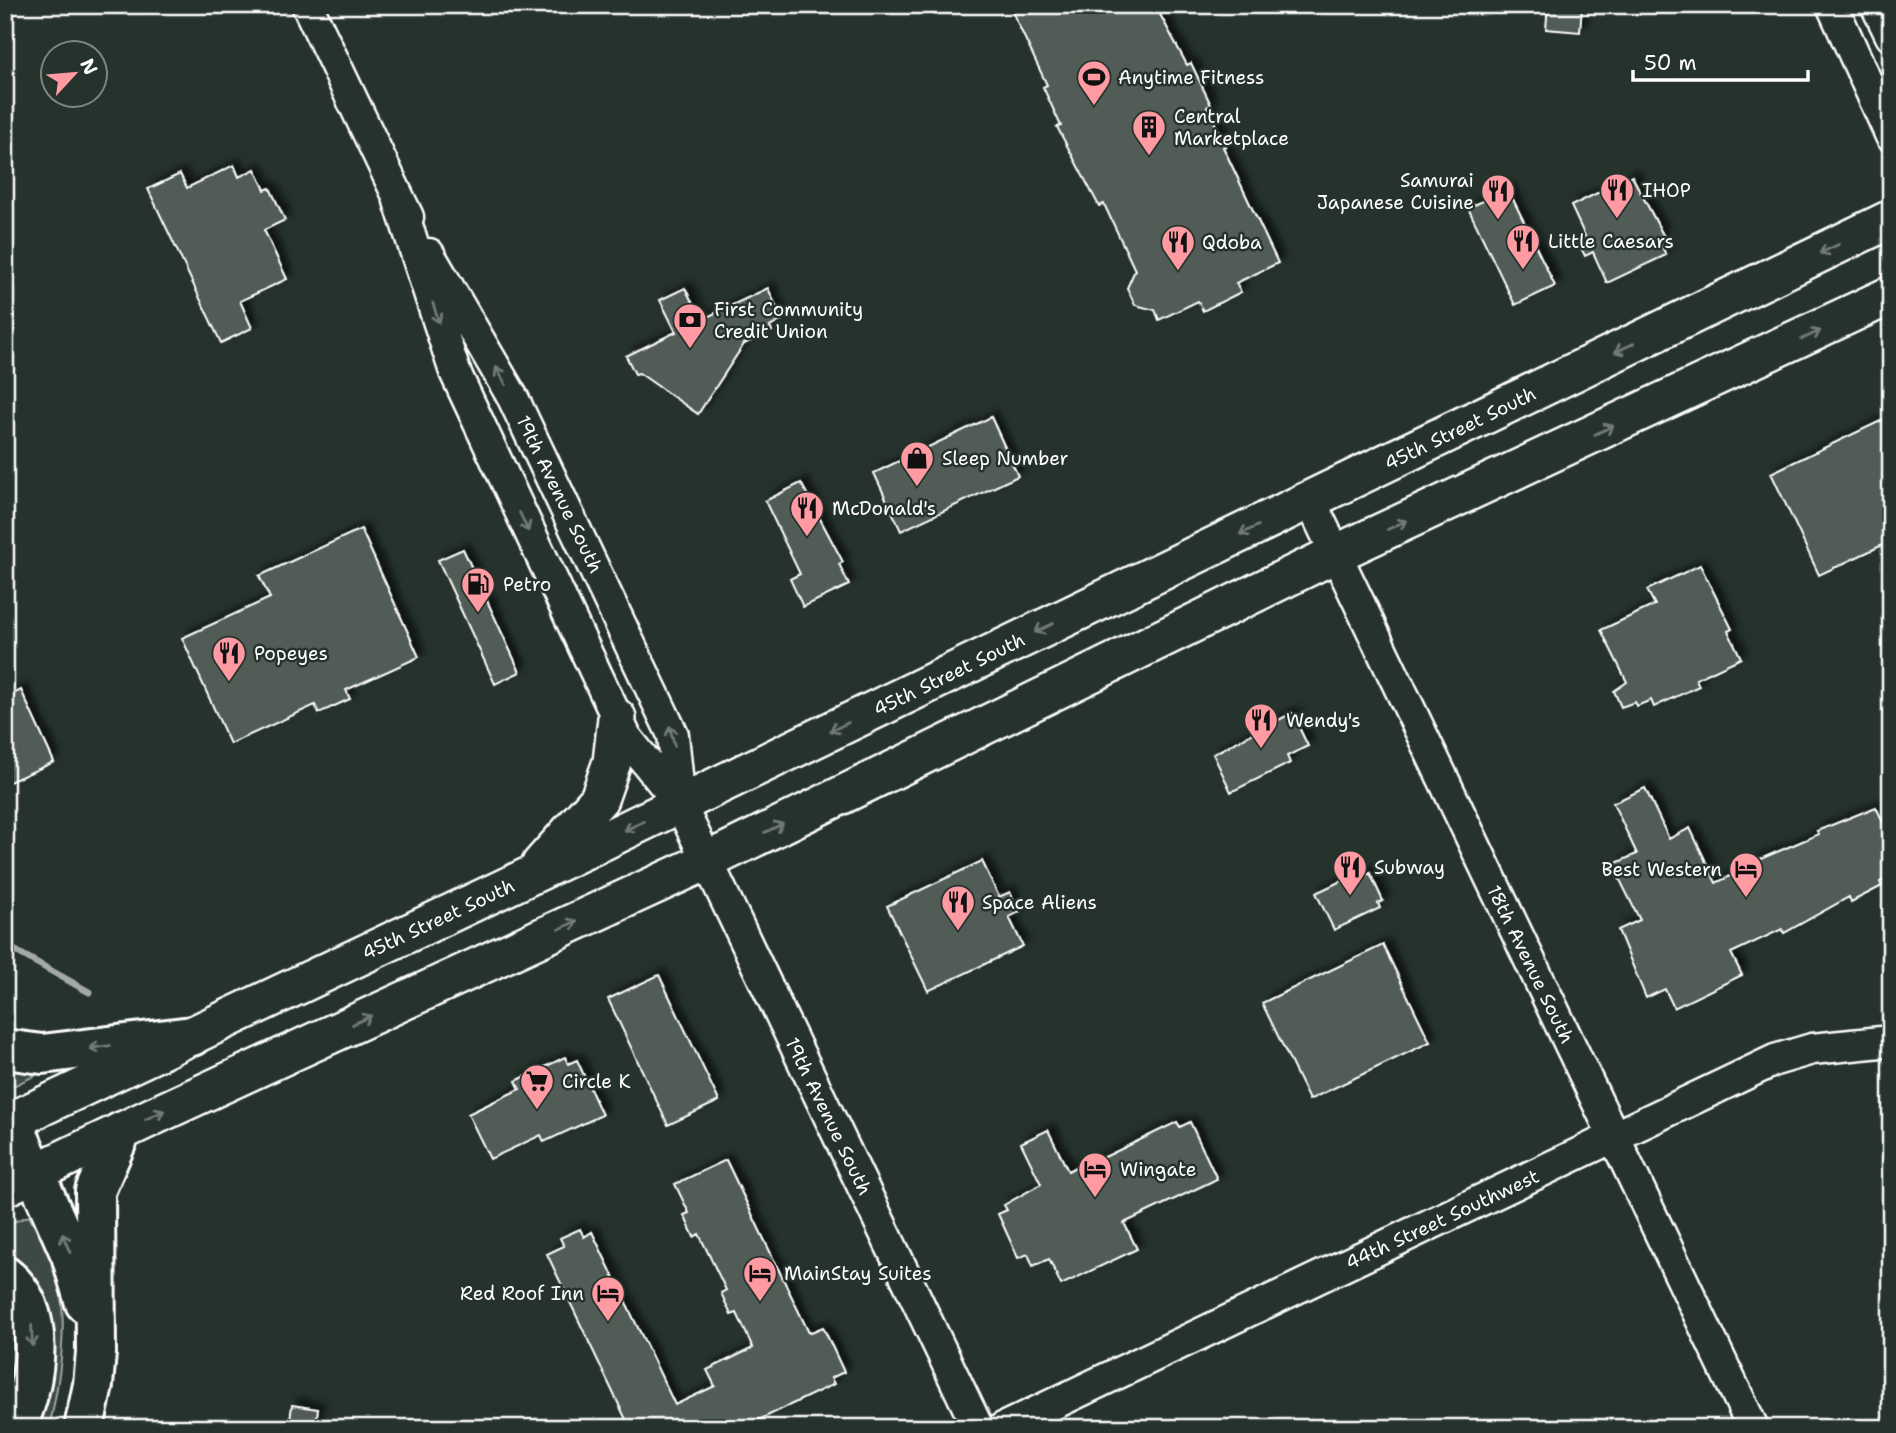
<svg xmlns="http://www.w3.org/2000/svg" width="1896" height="1433" viewBox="0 0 1896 1433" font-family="'Shantell Sans',sans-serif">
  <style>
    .green { fill: #3e4944; stroke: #9ea4a2; stroke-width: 2 }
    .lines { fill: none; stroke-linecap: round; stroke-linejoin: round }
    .stream { stroke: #a4a9a7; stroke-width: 7 }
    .building { fill: #515c57; stroke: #fff; stroke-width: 2; filter: url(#shadow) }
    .minor-casing { stroke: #fff; stroke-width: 35 }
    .major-casing { stroke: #fff; stroke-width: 42 }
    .highway-casing { stroke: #fff; stroke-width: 44 }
    .minor { stroke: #26332d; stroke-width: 30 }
    .major { stroke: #26332d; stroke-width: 37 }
    .highway { stroke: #26332d; stroke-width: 38 }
    .oneway { stroke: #727a76 }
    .labels { text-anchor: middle; stroke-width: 5; stroke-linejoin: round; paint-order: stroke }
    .poi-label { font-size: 19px; fill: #fff; stroke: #26332d; text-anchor: start }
    .street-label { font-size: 19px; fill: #fff; stroke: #26332d }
  </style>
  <defs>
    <filter id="shadow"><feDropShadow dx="6" dy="-6" stdDeviation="3.5" flood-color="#0009"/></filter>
  </defs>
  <rect width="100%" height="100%" fill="#26332d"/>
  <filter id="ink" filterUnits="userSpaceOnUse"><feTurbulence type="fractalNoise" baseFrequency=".0143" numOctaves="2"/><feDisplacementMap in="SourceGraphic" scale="14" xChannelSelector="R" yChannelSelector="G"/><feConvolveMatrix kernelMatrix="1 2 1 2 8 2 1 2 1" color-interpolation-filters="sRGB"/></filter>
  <g filter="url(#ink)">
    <path class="green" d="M5 1064 53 1067 5 1090Z
      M29 1216C37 1232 47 1248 54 1265 71 1312 60 1380 49 1428H34L5 1260V1225Z
      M5 1304 20 1341 5 1424Z"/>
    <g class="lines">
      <path class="stream" d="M5 945 89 992"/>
    </g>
    <path class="building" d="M1009 5H1155L1187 65 1191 63 1211 105 1207 107 1226 146 1223 147 1278 263 1236 283 1241 292 1203 311 1198 301 1159 320 1155 310 1135 305 1127 288 1135 270 1104 204 1099 206 1057 127 1061 126 1043 87 1047 85Z
      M1548 5H1582L1580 32 1546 29Z
      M234 165 239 177 255 169 265 190 270 188 285 220 264 230 287 279 240 301 252 328 221 343 148 189 180 174 187 188Z
      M1632 176 1663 235 1658 238 1666 255 1607 283 1593 252 1585 256 1577 240 1585 236 1571 206Z
      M1508 189 1555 286 1515 305 1468 208Z
      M685 288 701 320 768 288 782 320 770 327 772 331 744 344 698 414 639 373 635 374 626 356 676 332 660 300Z
      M1891 416V541L1819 575 1771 473Z
      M991 417 1018 476 901 531 874 473Z
      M801 483 843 562 839 564 849 585 803 607 790 579 800 574 765 501Z
      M361 529 419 657 346 690 350 699 319 713 315 705 230 744 182 638 270 598 259 576Z
      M463 549 520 672 495 684 438 560Z
      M1700 565 1732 629 1728 631 1741 658 1696 679 1699 686 1654 707 1651 700 1637 706 1635 702 1621 707 1614 691 1627 682 1601 630 1655 605 1647 590Z
      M21 690 54 762 5 784V698Z
      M1292 713 1308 746 1287 756 1290 763 1231 792 1213 754Z
      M1645 788 1669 839 1690 828 1716 883 1752 866 1751 863 1819 834 1817 831 1876 807 1891 839V877L1880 882 1882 886 1851 902 1849 897 1784 933 1782 929 1731 953 1742 975 1674 1008 1665 989 1646 998 1618 930 1640 920 1617 874 1621 873 1616 863 1637 854 1613 803Z
      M982 861 999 897 1010 892 1019 912 1009 917 1023 946 928 991 887 906Z
      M1362 871 1365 876 1370 873 1383 901 1378 903 1380 908 1334 930 1316 893Z
      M1383 945 1430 1042 1309 1100 1262 1003Z
      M659 975 719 1101 668 1125 608 999Z
      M565 1057 568 1064 577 1060 602 1115 544 1142 541 1135 490 1159 468 1114 520 1089 516 1081Z
      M1177 1122 1180 1127 1190 1122 1217 1179 1124 1223 1137 1249 1061 1285 1049 1259 1033 1266 1028 1254 1018 1258 998 1214 1007 1210 1004 1205 1041 1184 1021 1143 1048 1130 1068 1171 1079 1165 1080 1169Z
      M726 1160 809 1333 823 1327 844 1372 831 1378 834 1384 742 1428H630L547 1254 564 1246 560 1238 580 1229 584 1237 592 1232 675 1405 715 1386 707 1370 753 1348 737 1313 731 1315 721 1293 726 1290 699 1234 694 1237 684 1215 689 1213 675 1184Z
      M292 1405 318 1409 315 1428H289Z"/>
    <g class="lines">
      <g class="minor-casing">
        <path id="minor" d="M307 5 408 217
          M1832 5 1891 136
          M1876 5 1891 36
          M399 201 455 372 617 718 626 737 680 804 978 1428
          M429 254 513 398 673 735 680 804
          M1310 500 1753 1428
          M1003 1428 1775 1060 1812 1049 1891 1041"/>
      </g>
      <g class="major-casing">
        <path id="major" d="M541 864 599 799 612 762 617 718
          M5 1124 597 844 1891 219
          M5 1187 158 1114 707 861 1335 554 1891 295"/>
      </g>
      <g class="highway-casing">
        <path id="highway" d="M5 1049 42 1054 192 1036
          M12 1121 71 1255 85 1303
          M5 1276C49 1311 36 1383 16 1428
          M84 1428 93 1385 96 1353 95 1191 121 1132"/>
      </g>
      <use href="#minor" class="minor"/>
      <use href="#major" class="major"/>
      <use href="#highway" class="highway"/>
    </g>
    <defs><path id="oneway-shaft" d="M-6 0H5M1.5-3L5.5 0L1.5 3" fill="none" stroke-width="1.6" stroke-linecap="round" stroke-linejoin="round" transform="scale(1.75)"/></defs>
    <g class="oneway">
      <use href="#oneway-shaft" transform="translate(1829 249) rotate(154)"/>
      <use href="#oneway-shaft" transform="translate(436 313) rotate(72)"/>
      <use href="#oneway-shaft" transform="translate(1811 335) rotate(-25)"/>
      <use href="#oneway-shaft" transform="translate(1624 348) rotate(154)"/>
      <use href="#oneway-shaft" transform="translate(501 376) rotate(-120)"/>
      <use href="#oneway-shaft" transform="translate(1604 430) rotate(-25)"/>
      <use href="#oneway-shaft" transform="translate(524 522) rotate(65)"/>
      <use href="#oneway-shaft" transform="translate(1397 525) rotate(-25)"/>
      <use href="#oneway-shaft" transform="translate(1249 530) rotate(154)"/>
      <use href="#oneway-shaft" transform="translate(1044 628) rotate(154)"/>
      <use href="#oneway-shaft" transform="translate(839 727) rotate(154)"/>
      <use href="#oneway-shaft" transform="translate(672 736) rotate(-104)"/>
      <use href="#oneway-shaft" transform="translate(634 826) rotate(154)"/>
      <use href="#oneway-shaft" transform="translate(774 828) rotate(-26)"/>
      <use href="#oneway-shaft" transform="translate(568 925) rotate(-25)"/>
      <use href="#oneway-shaft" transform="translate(362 1020) rotate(-25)"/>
      <use href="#oneway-shaft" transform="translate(100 1047) rotate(173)"/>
      <use href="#oneway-shaft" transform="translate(155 1115) rotate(-25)"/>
      <use href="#oneway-shaft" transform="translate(66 1243) rotate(-113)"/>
      <use href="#oneway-shaft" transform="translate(32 1336) rotate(88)"/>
    </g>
  </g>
  <defs>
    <g id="stadium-pin" transform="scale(1.75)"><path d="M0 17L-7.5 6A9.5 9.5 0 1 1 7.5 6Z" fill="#ff9aa2" stroke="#26332d"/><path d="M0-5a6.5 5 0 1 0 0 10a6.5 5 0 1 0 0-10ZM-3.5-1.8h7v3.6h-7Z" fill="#111"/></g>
    <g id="building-pin" transform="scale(1.75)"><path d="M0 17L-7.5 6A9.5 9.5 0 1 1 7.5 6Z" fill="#ff9aa2" stroke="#26332d"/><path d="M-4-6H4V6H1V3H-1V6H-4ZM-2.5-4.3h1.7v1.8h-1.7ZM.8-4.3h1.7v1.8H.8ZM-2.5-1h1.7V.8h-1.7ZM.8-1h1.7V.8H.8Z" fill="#111"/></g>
    <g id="restaurant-pin" transform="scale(1.75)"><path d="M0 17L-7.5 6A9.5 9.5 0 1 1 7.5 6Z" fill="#ff9aa2" stroke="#26332d"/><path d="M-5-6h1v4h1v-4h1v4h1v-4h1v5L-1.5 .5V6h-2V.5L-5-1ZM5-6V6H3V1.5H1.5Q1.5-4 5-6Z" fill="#111"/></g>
    <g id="bank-pin" transform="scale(1.75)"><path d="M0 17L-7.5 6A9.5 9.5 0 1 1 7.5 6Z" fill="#ff9aa2" stroke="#26332d"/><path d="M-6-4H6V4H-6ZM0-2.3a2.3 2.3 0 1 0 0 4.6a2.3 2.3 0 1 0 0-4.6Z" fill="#111"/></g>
    <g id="shop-pin" transform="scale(1.75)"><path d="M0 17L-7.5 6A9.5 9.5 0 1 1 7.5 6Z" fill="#ff9aa2" stroke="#26332d"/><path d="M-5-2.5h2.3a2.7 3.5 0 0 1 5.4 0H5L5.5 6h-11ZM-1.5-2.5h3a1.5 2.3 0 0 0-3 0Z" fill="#111"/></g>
    <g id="fuel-pin" transform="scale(1.75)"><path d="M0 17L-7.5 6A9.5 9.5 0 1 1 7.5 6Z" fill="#ff9aa2" stroke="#26332d"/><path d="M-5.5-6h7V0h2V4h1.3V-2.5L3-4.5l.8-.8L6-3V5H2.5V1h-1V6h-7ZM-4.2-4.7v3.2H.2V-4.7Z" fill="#111"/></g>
    <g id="hotel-pin" transform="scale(1.75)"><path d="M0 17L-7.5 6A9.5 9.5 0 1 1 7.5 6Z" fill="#ff9aa2" stroke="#26332d"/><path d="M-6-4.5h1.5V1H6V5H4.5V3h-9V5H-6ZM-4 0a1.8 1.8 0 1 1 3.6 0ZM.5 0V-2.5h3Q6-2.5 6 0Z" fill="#111"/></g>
    <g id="supermarket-pin" transform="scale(1.75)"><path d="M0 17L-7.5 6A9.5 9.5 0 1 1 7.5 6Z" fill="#ff9aa2" stroke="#26332d"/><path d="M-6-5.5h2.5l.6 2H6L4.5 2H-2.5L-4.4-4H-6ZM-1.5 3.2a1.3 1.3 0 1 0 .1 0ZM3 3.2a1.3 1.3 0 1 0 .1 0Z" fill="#111"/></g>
  </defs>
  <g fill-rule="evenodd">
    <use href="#stadium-pin" x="1094" y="77"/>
    <use href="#building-pin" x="1149" y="127"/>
    <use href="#restaurant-pin" x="1617" y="190"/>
    <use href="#restaurant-pin" x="1498" y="191"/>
    <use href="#restaurant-pin" x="1523" y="241"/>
    <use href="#restaurant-pin" x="1178" y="242"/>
    <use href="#bank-pin" x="690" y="320"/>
    <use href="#shop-pin" x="917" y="458"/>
    <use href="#restaurant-pin" x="807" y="508"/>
    <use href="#fuel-pin" x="478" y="584"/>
    <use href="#restaurant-pin" x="229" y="653"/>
    <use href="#restaurant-pin" x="1261" y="720"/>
    <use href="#restaurant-pin" x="1350" y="867"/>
    <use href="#hotel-pin" x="1746" y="869"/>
    <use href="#restaurant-pin" x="958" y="902"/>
    <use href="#supermarket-pin" x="537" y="1081"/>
    <use href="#hotel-pin" x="1095" y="1169"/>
    <use href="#hotel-pin" x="760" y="1273"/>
    <use href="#hotel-pin" x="608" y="1293"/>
  </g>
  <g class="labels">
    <g class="poi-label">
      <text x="1118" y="84">Anytime Fitness</text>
      <text x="1174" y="123">Central<tspan x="1174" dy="22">Marketplace</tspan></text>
      <text x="1474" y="187" text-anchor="end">Samurai<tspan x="1474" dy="22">Japanese Cuisine</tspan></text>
      <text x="1642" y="197">IHOP</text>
      <text x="1548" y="248">Little Caesars</text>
      <text x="1202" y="249">Qdoba</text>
      <text x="714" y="316">First Community<tspan x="714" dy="22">Credit Union</tspan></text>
      <text x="942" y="465">Sleep Number</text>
      <text x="832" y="515">McDonald's</text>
      <text x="503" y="591">Petro</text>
      <text x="254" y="660">Popeyes</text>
      <text x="1286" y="727">Wendy's</text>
      <text x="1374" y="874">Subway</text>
      <text x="1722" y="876" text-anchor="end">Best Western</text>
      <text x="982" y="909">Space Aliens</text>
      <text x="562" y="1088">Circle K</text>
      <text x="1120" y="1176">Wingate</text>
      <text x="784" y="1280">MainStay Suites</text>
      <text x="584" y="1300" text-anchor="end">Red Roof Inn</text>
    </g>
    <g class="street-label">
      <text transform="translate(1460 428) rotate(-26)" y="7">45th Street South</text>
      <text transform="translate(560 494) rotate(64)" y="7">19th Avenue South</text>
      <text transform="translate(949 674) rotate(-26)" y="7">45th Street South</text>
      <text transform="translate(438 919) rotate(-25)" y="7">45th Street South</text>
      <text transform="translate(1531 964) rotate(64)" y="7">18th Avenue South</text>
      <text transform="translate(829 1116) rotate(64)" y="7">19th Avenue South</text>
      <text transform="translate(1442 1219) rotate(-25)" y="7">44th Street Southwest</text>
    </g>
  </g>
  <rect width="1896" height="1433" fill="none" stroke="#26332d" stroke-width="28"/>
  <rect x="14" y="14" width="1868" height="1405" fill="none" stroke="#fff" stroke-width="2.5" filter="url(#ink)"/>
  <g transform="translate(74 74) rotate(64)"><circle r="33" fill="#26332d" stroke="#7d8581" stroke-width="2"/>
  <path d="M0-5L12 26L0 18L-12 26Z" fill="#ff9aa2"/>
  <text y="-10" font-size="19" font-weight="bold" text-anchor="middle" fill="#ffffff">N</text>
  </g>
  <path d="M1633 70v10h175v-10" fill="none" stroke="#ffffff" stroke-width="3.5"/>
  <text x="1644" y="70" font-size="21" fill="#ffffff" stroke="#26332d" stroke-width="5" paint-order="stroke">50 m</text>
</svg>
